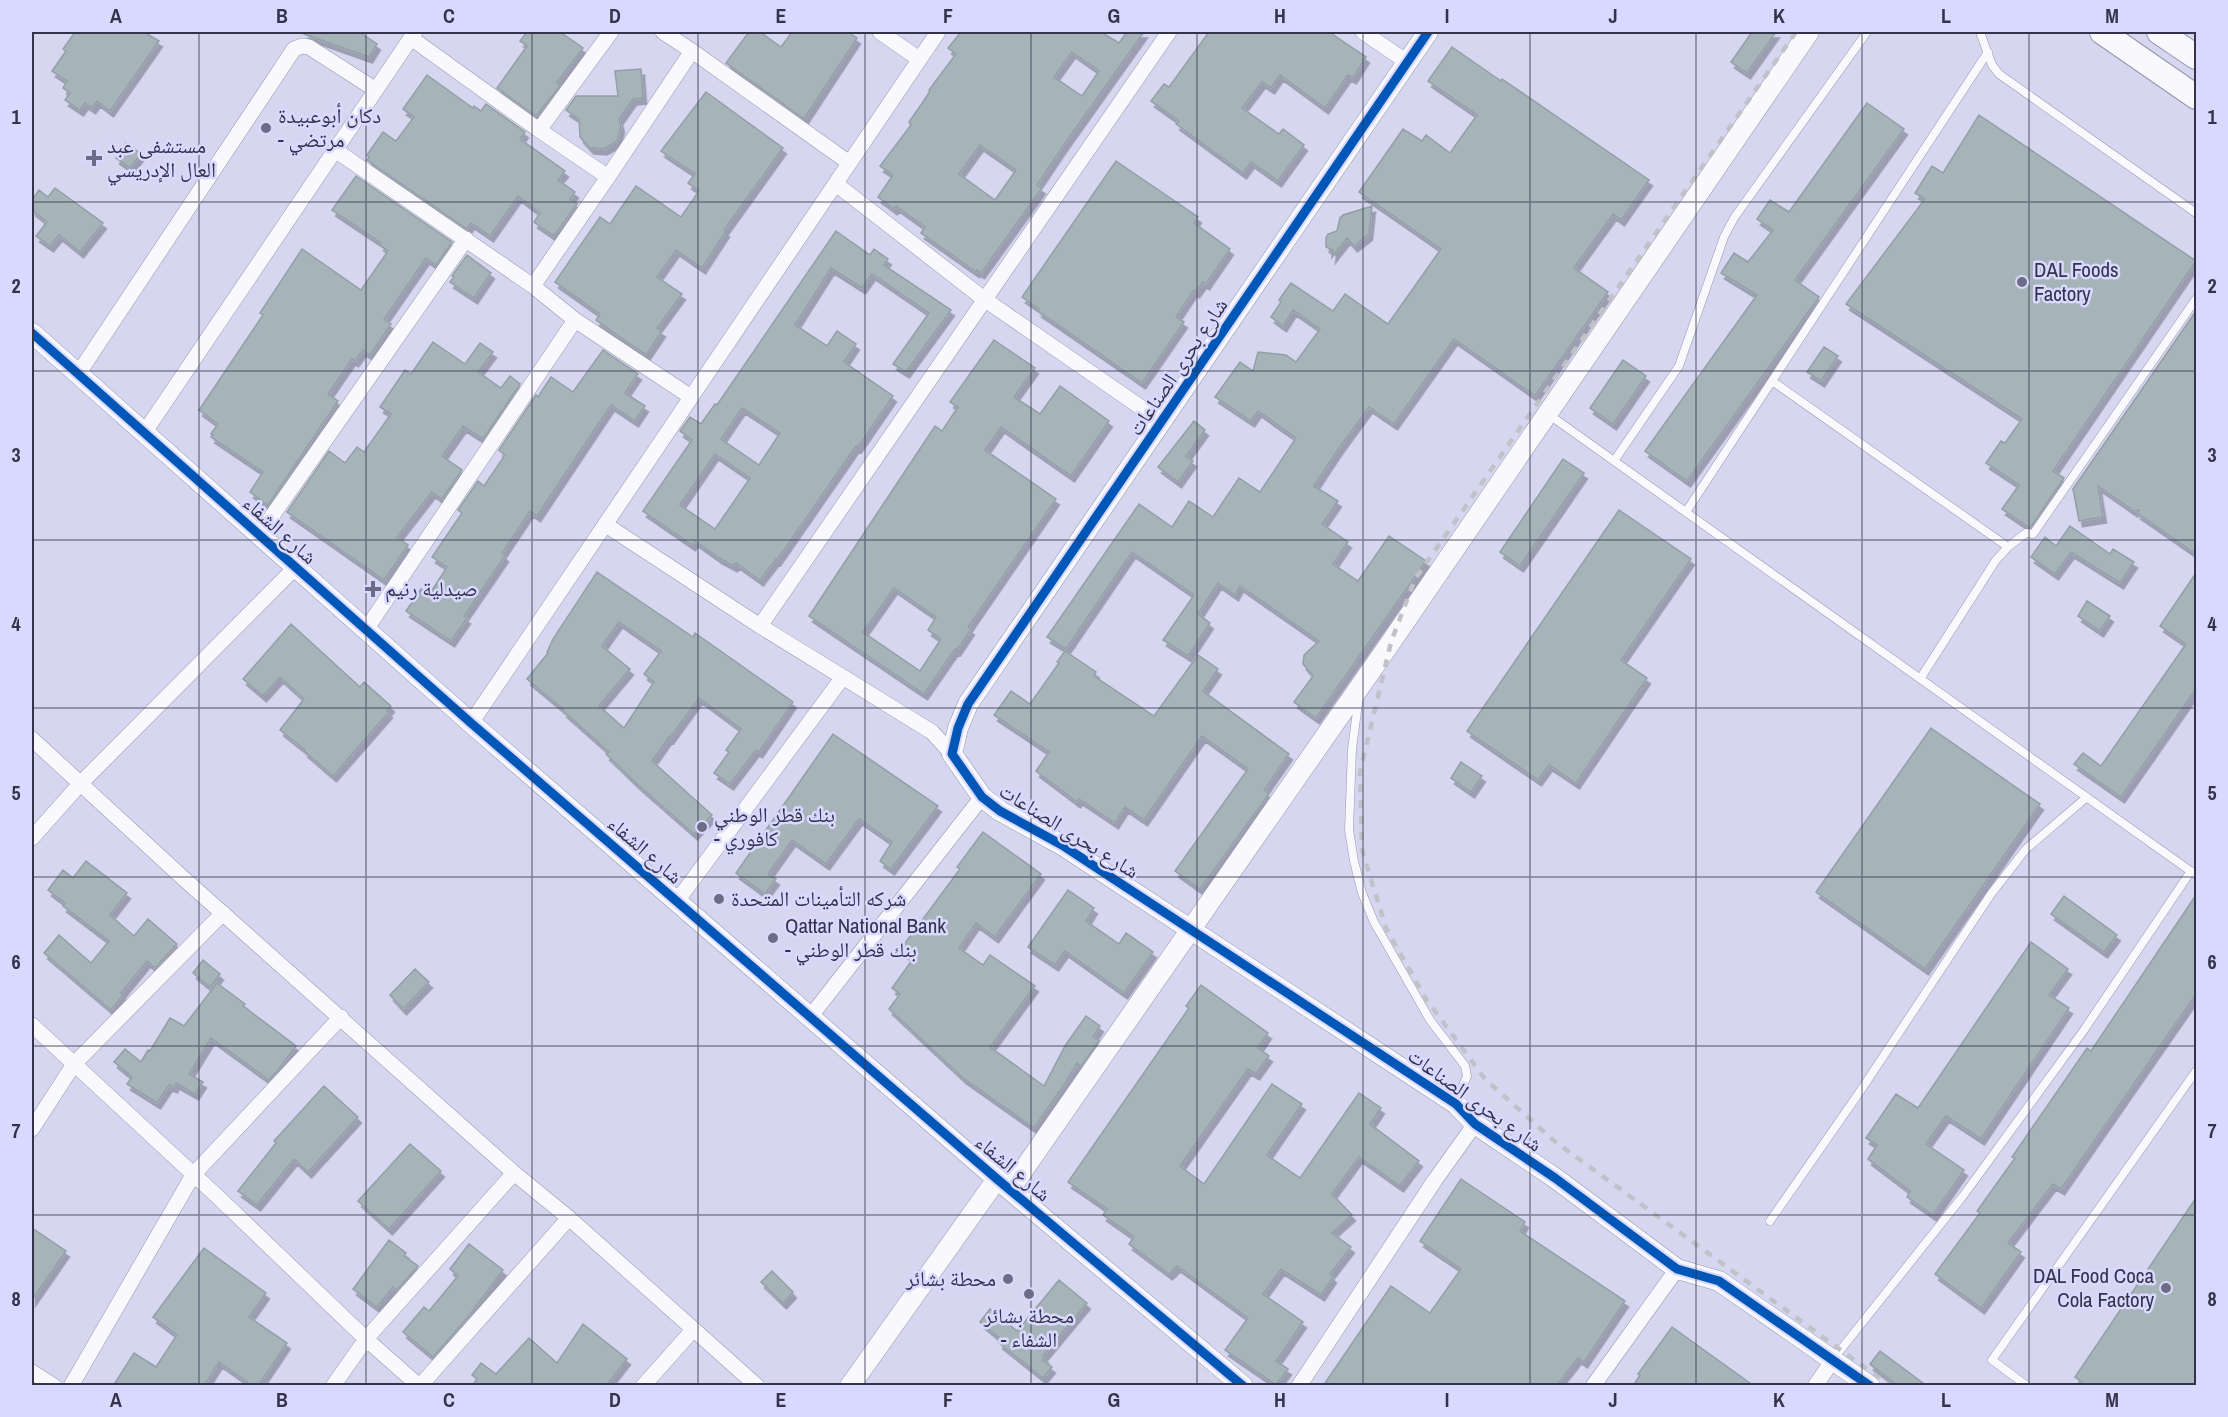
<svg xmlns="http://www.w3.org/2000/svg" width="2228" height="1417" viewBox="0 0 2228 1417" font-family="'Archivo Narrow','Noto Naskh Arabic',sans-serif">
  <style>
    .building { fill: #a6b4ba; stroke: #92a0a6; stroke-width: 1.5; fill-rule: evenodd; filter: url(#shadow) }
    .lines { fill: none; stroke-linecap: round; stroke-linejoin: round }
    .service-casing { stroke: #9796ac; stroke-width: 9 }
    .minor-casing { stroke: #9796ac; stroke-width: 16 }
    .tertiary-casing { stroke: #9796ac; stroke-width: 21 }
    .primary-casing { stroke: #9796ac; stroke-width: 26 }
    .service { stroke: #f9f9fd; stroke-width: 8 }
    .minor { stroke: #f9f9fd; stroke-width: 15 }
    .tertiary { stroke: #f9f9fd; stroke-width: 20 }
    .primary { stroke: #f9f9fd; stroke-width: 24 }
    .rail { stroke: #c1c1c8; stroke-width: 4.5; stroke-dasharray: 8 8; stroke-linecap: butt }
    .cycleway-casing { stroke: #d9d9ff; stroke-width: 13 }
    .cycleway { stroke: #0057b8; stroke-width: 9 }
    .grid { fill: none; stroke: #34334c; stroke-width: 1.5; stroke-opacity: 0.55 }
    .poi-dot { fill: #6d6c86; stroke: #d9d9ff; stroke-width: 2 }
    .labels { text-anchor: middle; stroke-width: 5; stroke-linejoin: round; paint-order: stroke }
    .poi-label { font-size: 21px; fill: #34334c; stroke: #d9d9ff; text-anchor: start }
    .street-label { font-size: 21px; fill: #34334c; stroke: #d9d9ff }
    .neatline { fill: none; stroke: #34334c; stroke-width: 2 }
    .grid-label { font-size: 20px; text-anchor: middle; font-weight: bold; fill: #34334c }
  </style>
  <defs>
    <filter id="shadow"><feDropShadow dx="3.5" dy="6" stdDeviation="0" flood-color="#0004"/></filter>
  </defs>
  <rect width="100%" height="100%" fill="#d6d6f1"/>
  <path class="building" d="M75 32H144L159 41 110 111 97 101 92 108 85 103 80 110 65 100 70 93 63 88 67 81 52 71 66 51 63 49Z
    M305 32H359L377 44 369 57 304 34Z
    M527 32H560L583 48 557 83 560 86 536 116 497 88 527 46 520 41Z
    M749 32H760L781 47 792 32H848L857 38 804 119 726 63Z
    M961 32H1101L1119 43 1127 32H1144L1061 149 1037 185 1042 188 981 273 977 270 976 272 921 233 925 227 896 206 894 209 878 197 893 175 880 166 911 125 909 122 923 102 930 91 929 90 956 54 948 48ZM1072 52 1099 71 1082 96 1054 77ZM980 145 1016 170 995 200 959 174Z
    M1209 32H1329L1366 57 1353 78 1348 75 1325 108 1280 75 1271 88 1262 82 1242 108 1279 134 1283 129 1304 145 1278 181 1251 162 1243 173 1176 124 1179 121 1151 101 1164 84 1169 87Z
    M1752 32H1776L1747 73 1731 62Z
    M1452 47 1501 81 1502 79 1649 180 1621 220 1613 214 1574 268 1608 292 1535 396 1454 339 1394 424 1369 407 1337 451 1314 486 1338 501 1322 524 1348 542 1333 564 1358 581 1389 536 1426 561 1316 718 1294 702 1313 676 1303 664 1304 655 1319 641 1240 586 1235 595 1218 583 1198 614 1210 623 1188 656 1163 640 1194 595 1132 552 1066 649 1047 637 1139 504 1172 527 1189 501 1213 517 1239 478 1260 492 1296 438 1258 411 1251 421 1215 397 1240 362 1253 371 1258 352 1286 355 1296 362 1320 329 1293 310 1283 326 1271 317 1281 302 1279 300 1291 283 1333 311 1345 294 1388 324 1441 249 1359 192 1403 129 1422 141 1426 135 1450 153 1477 115 1428 81Z
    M641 69 643 98 633 99 619 119 621 127 617 141 604 149 590 148 580 137 579 119 566 110 576 96H618L615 71Z
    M427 75 473 108 474 106 481 111 486 104 525 132 520 139 565 171 558 180 575 192 570 199 577 204 554 236 534 222 540 213 518 196 490 236 471 223 467 229 367 160 369 157 367 155 383 132 396 141 414 117 403 109Z
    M706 92 783 148 724 230 726 231 702 268 676 250 657 277 682 294 657 328 662 331 646 355 596 320 600 314 555 282 600 217 610 224 636 186 681 217 699 191 688 183 695 174 661 151Z
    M1867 103 1904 129 1795 280 1819 297 1687 481 1645 451 1757 295 1721 273 1734 253 1748 262 1773 230 1757 219 1770 200 1789 212Z
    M1979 115 2196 261 2053 471 2064 478 2030 528 2002 509 2019 485 1986 463 2001 441 2005 443 2022 419 1846 304 1925 199 1915 193 1932 166 1943 173Z
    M126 143 141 154 130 168 116 158Z
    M1116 161 1198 217 1194 223 1230 249 1206 284 1203 282 1196 292 1194 290 1176 317 1184 322 1142 383 1038 311 1039 309 1022 297Z
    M356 176 452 242 436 265 426 258 384 319 391 324 370 355 363 350 355 361 352 359 328 394 338 401 268 505 250 492 263 472 211 437 213 435 211 434 218 424 199 410 263 315 260 313 302 249 361 290 388 251 380 245 381 243 332 210Z
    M55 188 103 223 80 252 59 235 50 246 36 236 47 222 32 210V200L39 190 48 197Z
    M1372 206 1369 234 1354 246 1347 238 1332 257 1333 250 1326 247V238L1328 234 1337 231 1340 218 1343 215Z
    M836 231 870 255 874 249 888 259 884 265 951 310 906 372 893 364 929 313 872 274 862 288 831 268 795 325 827 346 837 331 856 344 844 362 893 396 858 447 856 446 777 560 776 559 760 580 736 563 734 566 719 558 695 541 692 545 643 511 692 440 680 431 690 417 701 424 715 404 717 405ZM742 408 780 433 759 465 721 439ZM715 454 750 478 715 529 680 505Z
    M467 255 491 273 474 298 450 282 454 277 452 276Z
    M2196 311V554L2137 513 2139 510 2134 511 2098 486 2103 517 2079 521 2073 489Z
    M994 340 1035 368 1014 397 1040 414 1060 386 1109 421 1071 476 1001 427 985 450 1056 499 968 627 971 629 957 650 955 649 924 694 809 616 935 426 942 431 958 407 950 402ZM894 588 936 617 928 630 941 639 920 671 863 632Z
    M433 342 465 364 480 343 493 352 478 372 501 388 510 376 520 384 483 439 463 426 442 456 462 470 442 499 432 492 397 537 408 545 384 580 287 512 329 451 345 463 357 447 364 452 391 414 380 407 405 370 411 374Z
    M1824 347 1838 356 1821 381 1807 372Z
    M603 350 638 374 625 393 645 406 635 421 611 405 537 516 530 511 502 553 505 556 464 616 467 618 451 641 406 611 421 589 429 595 447 567 432 557 462 513 458 510 478 481 484 486 505 455 499 450 536 395 538 397 551 377 573 392Z
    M1623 360 1646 376 1613 424 1590 408Z
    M1194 421 1205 430 1186 456 1193 461 1178 482 1158 467Z
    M1563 459 1584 473 1520 566 1500 552Z
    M1619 510 1691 559 1621 660 1647 678 1576 783 1549 765 1538 780 1467 731Z
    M2070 526 2110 554 2113 549 2134 562 2120 583 2071 552 2055 574 2031 557 2045 537 2056 546Z
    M597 572 693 637 695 633 793 702 759 752 756 750 730 784 714 773 729 752 726 750 741 729 699 698 670 738 669 737 652 761 712 815 694 834 637 784 606 754 609 752 563 711 564 710 527 679 548 653 547 652 553 639ZM619 622 661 651 644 674 654 682 624 728 599 706 630 669 602 646Z
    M2196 573V689L2121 797 2074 764 2083 753 2101 766 2186 644 2160 626Z
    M2087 601 2110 616 2100 631 2078 616Z
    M291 624 360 687 364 682 391 706 387 711 389 712 333 776 304 751 305 750 280 730 304 699 280 677 263 696 243 679Z
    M1065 651 1096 672 1094 676 1154 716 1198 655 1218 669 1203 691 1289 754 1264 790 1269 794 1200 889 1175 871 1248 769 1202 736 1144 820 1125 807 1115 823 1079 799 1077 802 1036 771 1049 752 994 715 1011 691 1030 704 1059 663 1057 662Z
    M1931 728 2040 804 1925 969 1816 892Z
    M833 734 938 806 891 869 880 861 892 842 859 819 826 864 792 840 768 874 776 879 765 894 736 873Z
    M1461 762 1482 776 1471 792 1451 778Z
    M983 832 1041 874 995 937 976 923 959 948 983 965 990 955 1035 986 990 1047 1044 1086 1065 1046 1086 1016 1100 1026 1093 1037 1099 1041 1081 1066 1077 1063 1064 1085 1034 1128 963 1078 889 1009 900 994 892 988 913 959 900 950 960 869 957 867Z
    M86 861 127 893 110 915 134 936 148 919 177 944 155 968 147 961 121 993 123 995 111 1010 44 953 59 935 91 963 109 941 63 906 65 903 48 890 63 870 73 878Z
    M1068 890 1094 908 1086 921 1119 944 1126 933 1153 952 1124 993 1065 951 1055 965 1028 947Z
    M2196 895V994L2061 1189 2053 1184 2008 1243 2021 1252 1981 1308 1935 1274 1980 1213 1977 1211 2015 1158 2012 1157 2087 1048 2091 1051Z
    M2064 896 2117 935 2104 952 2051 914Z
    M2031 942 2068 969 2049 995 2069 1008 1981 1139 1946 1116 1926 1144 1964 1170 1933 1215 1907 1197 1910 1191 1868 1159 1877 1145 1866 1138 1896 1094 1918 1108Z
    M203 960 220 974 210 987 193 973Z
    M415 969 429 982 403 1009 390 995Z
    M217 983 245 1004 243 1006 296 1046 278 1070 269 1080 211 1038 189 1074 203 1082 195 1094 176 1083 174 1087 169 1085 157 1103 127 1084 132 1077 114 1062 125 1049 141 1062 148 1050 150 1051 170 1018 184 1026Z
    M1201 985 1268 1033 1258 1048 1269 1056 1256 1074 1248 1069 1180 1166 1204 1184 1272 1084 1302 1104 1267 1155 1300 1178 1359 1093 1381 1108 1370 1124 1419 1161 1400 1186 1359 1157 1332 1194 1352 1215 1332 1233 1351 1247 1330 1274 1333 1277 1321 1295 1281 1269 1263 1294 1303 1322 1276 1361 1288 1369 1276 1385 1225 1350 1248 1318 1177 1266 1169 1274 1129 1244 1134 1237 1103 1215 1107 1209 1068 1182 1189 1008 1186 1006Z
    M324 1086 358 1117 308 1172 294 1159 257 1205 238 1191 276 1143 274 1141Z
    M410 1144 441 1171 389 1229 358 1201Z
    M1461 1179 1525 1222 1520 1231 1625 1301 1584 1362 1578 1358 1556 1386H1323L1391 1286 1430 1313 1461 1269 1420 1241Z
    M2196 1198V1386H2087L2075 1377Z
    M32 1228 66 1251 32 1300Z
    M389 1240 406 1253 404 1256 418 1266 397 1290 393 1287 377 1307 353 1289Z
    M469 1244 503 1270 468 1317 433 1357 403 1332 424 1307 429 1311 458 1276 450 1269Z
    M204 1248 266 1293 249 1317 287 1343 258 1386H253L219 1362 204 1386H113L134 1353 156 1367 177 1335 153 1317Z
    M772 1271 793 1292 783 1303 761 1282Z
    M1059 1280 1087 1303 1043 1356 1045 1357 1043 1360 1052 1367 1043 1378 999 1343 1002 1340 980 1322 990 1309 1017 1331Z
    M583 1324 627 1359 606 1386H472L477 1379 472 1375 481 1363 496 1374 529 1338 557 1363Z
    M1672 1327 1754 1386H1633L1640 1375 1638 1374Z
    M1880 1351 1927 1386H1898L1870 1364Z"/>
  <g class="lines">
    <g class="service-casing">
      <path id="service" d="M1980 32 1992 65 1999 74 2196 213
        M1772 381 2008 547
        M1548 414 2196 875
        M1614 461 1679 366 1724 237 1734 218 1867 32
        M1686 512 1988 52
        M1920 679 1996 560 2008 547 2026 533 2033 534 2196 299
        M1359 696 1352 749 1349 830 1354 861 1362 893 1374 922 1430 1020 1465 1066 1467 1076 1456 1103
        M1770 1221 1861 1090 1991 894 2026 849 2087 797
        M1834 1358 1963 1196 2084 1030 2191 871
        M2027 1386 1992 1360 2196 1071"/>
    </g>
    <g class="minor-casing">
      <path id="minor" d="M880 32 919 59
        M1363 32 1407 62
        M411 38 539 130 611 32
        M692 51 848 162
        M539 130 608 177 692 51 663 32
        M335 150 533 286 575 320 691 397
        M836 184 984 299 1162 422
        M533 286 608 177
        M78 374 294 49 302 46 309 47 376 90
        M144 433 415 32
        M606 525 760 626 932 732 952 754
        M258 536 466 239
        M760 626 1169 32
        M365 631 575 320
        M471 723 938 32
        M32 739 183 878 514 1173 569 1218 757 1386
        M32 838 80 784 295 568
        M677 901 843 677
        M810 1017 982 797
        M32 1025 218 1197 366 1339 419 1386
        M32 1129 74 1064 223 913
        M32 1372 54 1386
        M71 1386 193 1175 341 1017
        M333 1386 366 1339 514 1173
        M420 1386 569 1218
        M643 1386 693 1330
        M1299 1386 1435 1180 1475 1124
        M1593 1386 1677 1269
        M1815 1386 1833 1360"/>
    </g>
    <g class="tertiary-casing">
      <path id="tertiary" d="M1428 32 968 704 958 728 952 754 982 797 1000 811 1062 845 1456 1104 1475 1124 1555 1178 1677 1269 1719 1281 1870 1386
        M32 333 471 723 997 1179 1243 1386
        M1010 1189 1391 642 1809 32
        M850 1386 997 1179"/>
    </g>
    <g class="primary-casing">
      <path id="primary" d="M2102 32 2196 97
        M2159 32 2196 57"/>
    </g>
    <use href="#service" class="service"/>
    <use href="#minor" class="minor"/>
    <use href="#tertiary" class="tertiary"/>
    <use href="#primary" class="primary"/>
    <path class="rail" d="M1796 32 1415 579 1391 642 1360 772 1362 850 1386 928 1426 999 1485 1079 1553 1140 1890 1386"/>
    <g class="cycleway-casing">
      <path id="cycleway" d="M1428 32 968 704 958 728 952 754 982 797 1000 811 1062 845 1456 1104 1475 1124 1555 1178 1677 1269 1719 1281 1870 1386
        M32 333 471 723 997 1179 1243 1386"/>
    </g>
    <use href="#cycleway" class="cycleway"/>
  </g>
  <path class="grid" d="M199 32V1386M366 32V1386M532 32V1386M698 32V1386M865 32V1386M1031 32V1386M1197 32V1386M1363 32V1386M1530 32V1386M1696 32V1386M1862 32V1386M2029 32V1386M32 202H2196M32 371H2196M32 540H2196M32 708H2196M32 877H2196M32 1046H2196M32 1215H2196"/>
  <g class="poi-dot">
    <circle cx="266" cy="128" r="6"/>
    <path d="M91 149h6v6h6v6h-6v6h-6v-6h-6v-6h6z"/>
    <circle cx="2022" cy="282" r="6"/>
    <path d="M370 580h6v6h6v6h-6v6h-6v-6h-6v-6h6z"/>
    <circle cx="702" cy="827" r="6"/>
    <circle cx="719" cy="899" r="6"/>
    <circle cx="773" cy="938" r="6"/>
    <circle cx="1008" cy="1279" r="6"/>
    <circle cx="2166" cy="1288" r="6"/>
    <circle cx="1029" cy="1294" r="6"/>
  </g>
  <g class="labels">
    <g class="poi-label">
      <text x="278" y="123">دكان أبوعبيدة<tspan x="278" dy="24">- مرتضي</tspan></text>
      <text x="107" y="153">مستشفى عبد<tspan x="107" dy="24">العال الإدريسي</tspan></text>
      <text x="2034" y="277">DAL Foods<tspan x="2034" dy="24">Factory</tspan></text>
      <text x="385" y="596">صيدلية رنيم</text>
      <text x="714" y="822">بنك قطر الوطني<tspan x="714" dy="24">- كافوري</tspan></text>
      <text x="731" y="906">شركه التأمينات المتحدة</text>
      <text x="785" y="933">Qattar National Bank<tspan x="785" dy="24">- بنك قطر الوطني</tspan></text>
      <text x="2154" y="1283" text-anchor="end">DAL Food Coca<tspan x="2154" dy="24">Cola Factory</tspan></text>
      <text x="996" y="1286" text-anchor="end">محطة بشائر</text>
      <text x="1029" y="1323" text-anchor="middle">محطة بشائر<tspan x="1029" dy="24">- الشفاء</tspan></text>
    </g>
    <g class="street-label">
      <text transform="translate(1178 367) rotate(-56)" y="7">شارع بحرى الصناعات</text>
      <text transform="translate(280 530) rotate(42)" y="7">شارع الشفاء</text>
      <text transform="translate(1069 831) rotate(32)" y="7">شارع بحرى الصناعات</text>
      <text transform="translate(645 850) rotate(41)" y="7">شارع الشفاء</text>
      <text transform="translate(1475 1100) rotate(36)" y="7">شارع بحرى الصناعات</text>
      <text transform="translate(1013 1168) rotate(40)" y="7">شارع الشفاء</text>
    </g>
  </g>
  <rect width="2228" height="1417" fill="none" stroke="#d9d9ff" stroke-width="66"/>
  <rect x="33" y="33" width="2162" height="1351" class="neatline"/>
  <g class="grid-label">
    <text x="116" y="23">A</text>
    <text x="282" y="23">B</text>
    <text x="449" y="23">C</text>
    <text x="615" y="23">D</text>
    <text x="781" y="23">E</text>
    <text x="948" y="23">F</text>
    <text x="1114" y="23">G</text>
    <text x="1280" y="23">H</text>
    <text x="1447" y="23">I</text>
    <text x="1613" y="23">J</text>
    <text x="1779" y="23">K</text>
    <text x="1946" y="23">L</text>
    <text x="2112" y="23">M</text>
    <text x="16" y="124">1</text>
    <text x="2212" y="124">1</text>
    <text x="16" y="293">2</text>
    <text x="2212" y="293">2</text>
    <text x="16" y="462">3</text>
    <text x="2212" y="462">3</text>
    <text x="16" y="631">4</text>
    <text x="2212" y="631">4</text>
    <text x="16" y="800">5</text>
    <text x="2212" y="800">5</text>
    <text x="16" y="969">6</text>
    <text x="2212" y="969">6</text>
    <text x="16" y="1138">7</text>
    <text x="2212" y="1138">7</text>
    <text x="16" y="1306">8</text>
    <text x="2212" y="1306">8</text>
    <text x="116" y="1407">A</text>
    <text x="282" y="1407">B</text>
    <text x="449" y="1407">C</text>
    <text x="615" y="1407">D</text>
    <text x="781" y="1407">E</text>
    <text x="948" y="1407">F</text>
    <text x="1114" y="1407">G</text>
    <text x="1280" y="1407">H</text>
    <text x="1447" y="1407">I</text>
    <text x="1613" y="1407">J</text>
    <text x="1779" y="1407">K</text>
    <text x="1946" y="1407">L</text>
    <text x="2112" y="1407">M</text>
  </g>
</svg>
